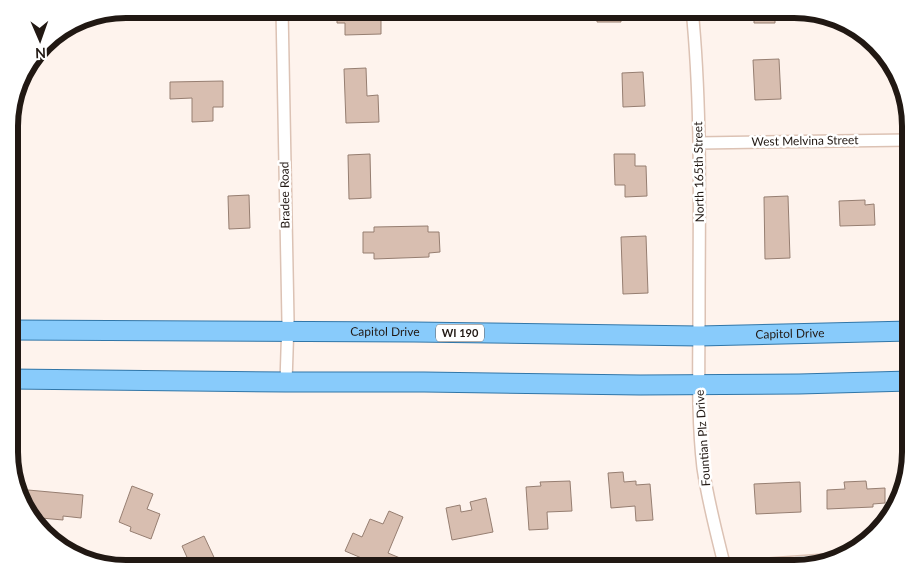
<svg xmlns="http://www.w3.org/2000/svg" width="919" height="577" viewBox="0 0 919 577" font-family="Lato,sans-serif">
  <style>
    .building { fill: #d8beb0; stroke: #967e71 }
    .lines { fill: none; stroke-linecap: round; stroke-linejoin: round }
    .minor-casing { stroke: #dcc2b4; stroke-width: 14 }
    .primary-casing { stroke: #3176a8; stroke-width: 21 }
    .minor { stroke: #fff; stroke-width: 11 }
    .primary { stroke: #88cbfb; stroke-width: 19 }
    .labels { text-anchor: middle; stroke-width: 5; stroke-linejoin: round; paint-order: stroke }
    .shield { fill: #fff; stroke: #645d5a; stroke-width: 1 }
    .shield-label { font-size: 11px; font-weight: bold; fill: #211813 }
    .street-label { font-size: 12px; fill: #211813; stroke: #fff }
    .rim { fill: none; stroke: #211813; stroke-width: 6 }
  </style>
  <rect width="100%" height="100%" fill="#fef3ed"/>
  <path class="building" d="M337 9H361V14H381V34L345 35V23H337Z
    M597 9H620L621 22H597Z
    M754 9H780V12L775 13V23H754Z
    M779 59 781 99 755 100 753 60Z
    M366 68 367 96 378 95 379 122 346 123 344 69Z
    M643 72 645 106 623 107 622 73Z
    M223 81V107H213V121L192 122V98L170 99V82Z
    M370 154 371 198 349 199 348 155Z
    M614 154H635V166H646L647 196 625 197V185H615Z
    M249 195 250 228 229 229 228 196Z
    M788 196 790 258 765 259 764 197Z
    M865 200V205L874 204 875 225 840 226 839 201Z
    M902 208H910V226H903Z
    M428 226V232H439L440 252 429 253V257L374 259V253H363V232H374V227Z
    M646 236 648 293 623 294 621 237Z
    M623 472 624 482 636 481V485L650 484 653 520 636 521 635 506 611 508 608 473Z
    M570 481 572 511 547 512 548 529 529 530 526 487 541 486 540 482Z
    M866 481 867 489 885 488V503L873 504V507L827 509V490L845 489 844 482Z
    M800 482 801 512 756 514 754 484Z
    M132 486 153 494 147 509 160 514 151 539 130 531 131 527 119 522Z
    M28 490 83 495 81 518 63 516V520L41 518V514L27 512 26 511Z
    M486 498 493 532 452 540 446 508 460 505 461 512 472 510 470 502Z
    M389 511 403 517 388 553 400 558 396 568H385L345 551 353 533 362 537 370 519 383 524Z
    M204 536 219 568H186L185 566 190 564 182 546Z"/>
  <g class="lines">
    <g class="minor-casing">
      <path id="minor" d="M282 9 288 321 286 382
        M692 9C702 109 699 211 699 312 699 364 697 416 703 468 708 502 717 535 725 568
        M699 143 910 140
        M711 568 826 560"/>
    </g>
    <g class="primary-casing">
      <g id="primary">
        <path id="s1" d="M10 330 414 332 699 336 910 331"/>
        <path d="M10 379 286 382H424L640 385 799 384 910 381"/>
      </g>
    </g>
    <use href="#minor" class="minor"/>
    <use href="#primary" class="primary"/>
  </g>
  <g class="labels">
    <rect class="shield" x="436" y="324.5" width="48" height="17" rx="4"/>
    <g class="shield-label">
      <text x="460" y="337">WI 190</text>
    </g>
    <g class="street-label">
      <text transform="translate(805 141) rotate(-1)" y="4">West Melvina Street</text>
      <text transform="translate(699 172) rotate(-91)" y="4">North 165th Street</text>
      <text transform="translate(285 195) rotate(-91)" y="4">Bradee Road</text>
      <text dy="4" stroke="none"><textPath href="#s1" startOffset="375">Capitol Drive</textPath></text>
      <text dy="4" stroke="none"><textPath href="#s1" startOffset="780">Capitol Drive</textPath></text>
      <text transform="translate(703 438) rotate(-94)" y="4">Fountian Plz Drive</text>
    </g>
  </g>
  <path d="M0 0H919V577H0ZM126 18H794A108 108 0 0 1 902 126V452A108 108 0 0 1 794 560H126A108 108 0 0 1 18 452V126A108 108 0 0 1 126 18Z" fill="#fff" fill-rule="evenodd"/>
  <path class="rim" d="M126 18H794A108 108 0 0 1 902 126V452A108 108 0 0 1 794 560H126A108 108 0 0 1 18 452V126A108 108 0 0 1 126 18Z"/>
  <g transform="translate(40 40) rotate(178)" stroke="#ffffff" stroke-width="4" paint-order="stroke">
  <path d="M0-4L9 19L0 12L-9 19Z" fill="#211813"/>
  <text y="-8" font-size="14" font-weight="bold" text-anchor="middle" fill="#211813">N</text>
  </g>
</svg>
